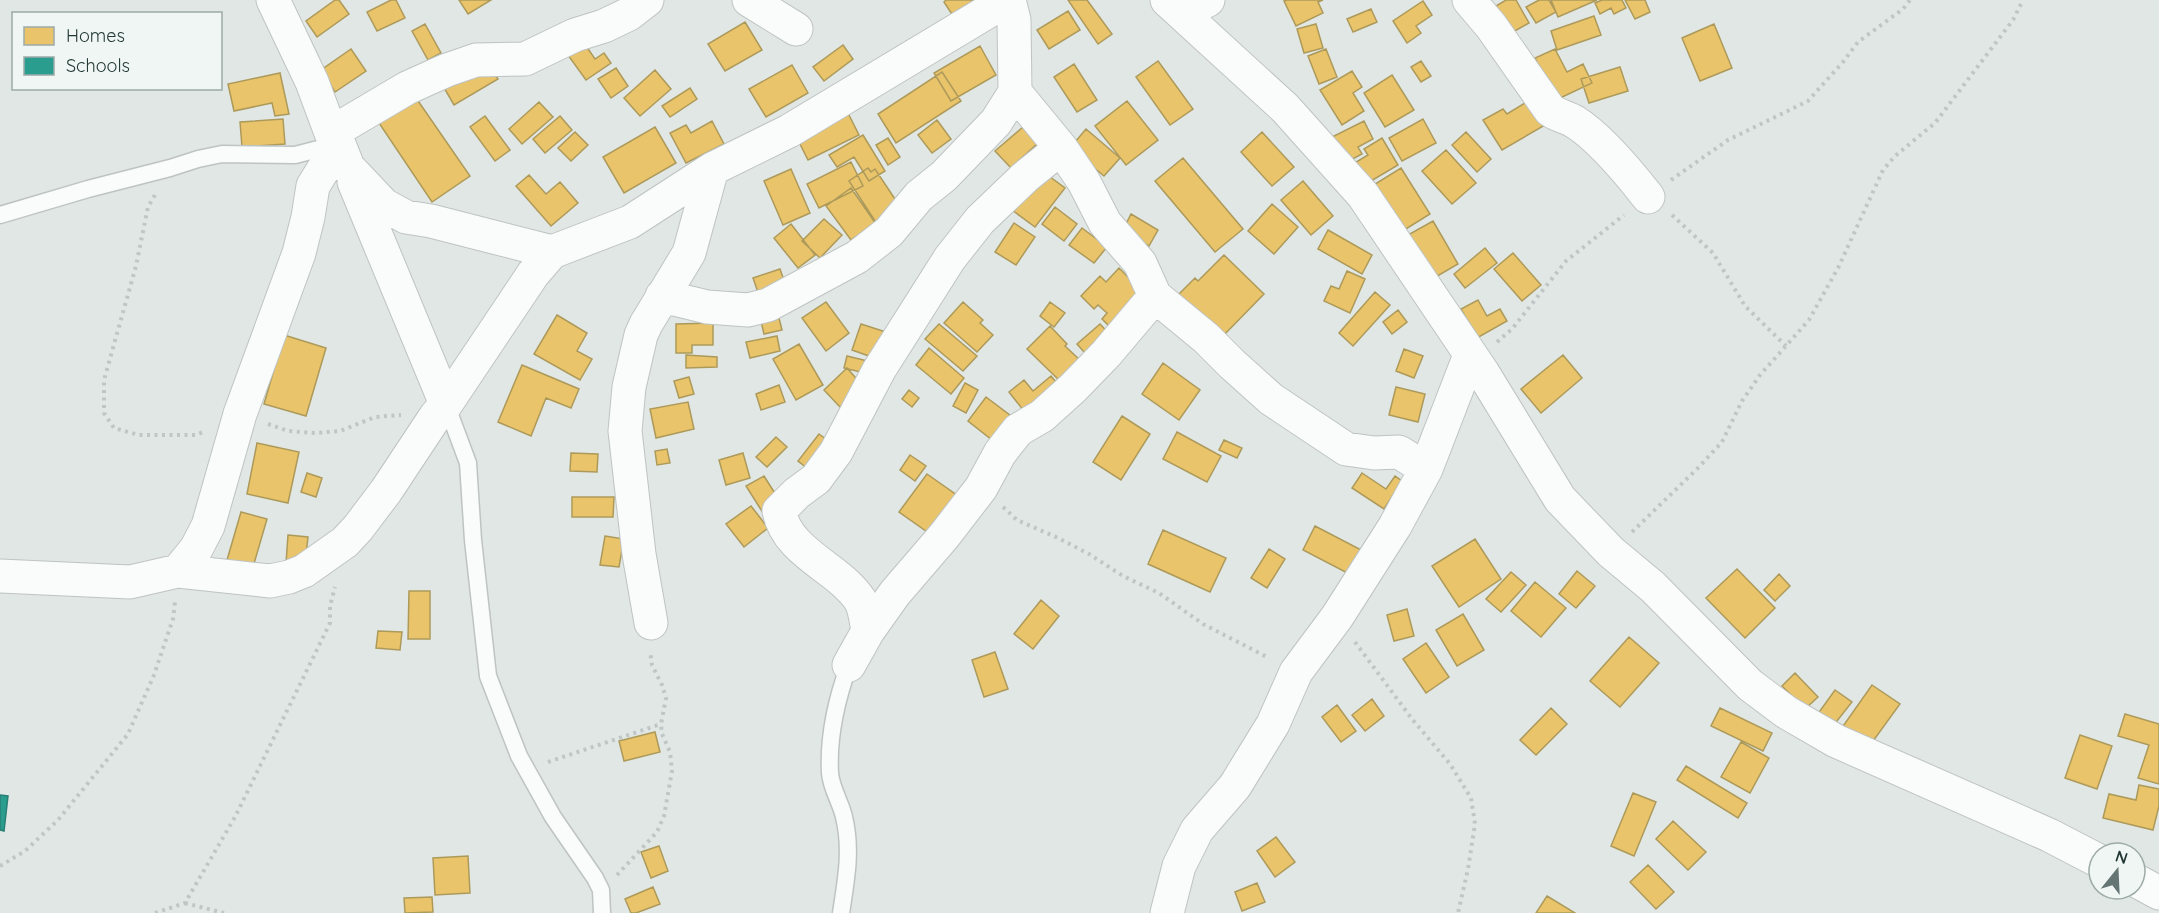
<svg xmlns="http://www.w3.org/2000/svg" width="2159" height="913" viewBox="0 0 2159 913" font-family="Quicksand,sans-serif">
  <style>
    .homes { fill: #e9c46a; stroke: #ad9a5a; stroke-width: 1.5 }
    .schools { fill: #2a9d8f; stroke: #287f74; stroke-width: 1.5 }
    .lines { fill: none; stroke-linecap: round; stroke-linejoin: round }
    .service-casing { stroke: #bec4c2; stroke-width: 19 }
    .minor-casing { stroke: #bec4c2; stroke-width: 35 }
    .tertiary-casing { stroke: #bec4c2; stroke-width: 35 }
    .path { stroke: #bfc7c6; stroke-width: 4; stroke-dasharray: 3 4.5; stroke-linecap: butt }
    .service { stroke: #fafbfb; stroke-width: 16 }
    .minor { stroke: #fafbfb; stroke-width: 33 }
    .tertiary { stroke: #fafbfb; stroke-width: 33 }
  </style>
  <rect width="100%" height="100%" fill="#e1e7e5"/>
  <path class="homes" d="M335 0H339L349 14 317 37 306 21Z
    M391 0H396L405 18 377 31 367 12Z
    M459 0H491L468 14Z
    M946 0H983L957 22 944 2Z
    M1068 0H1087L1112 34 1098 44Z
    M1287 0H1323L1318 2 1323 13 1296 26 1284 1Z
    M1506 0H1516L1529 23 1506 36 1491 9Z
    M1539 0H1549L1556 12 1536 23 1526 7Z
    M1551 0H1597L1558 17Z
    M1602 0H1622L1626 8 1614 14 1611 8 1600 14 1595 3Z
    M1625 0H1645L1650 12 1635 19Z
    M1423 1 1432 15 1416 26 1421 33 1407 43 1393 21Z
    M1371 9 1377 22 1353 32 1347 19Z
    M1068 11 1080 30 1049 49 1037 30Z
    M1594 16 1601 35 1557 50 1551 31Z
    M745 22 762 50 725 71 708 44Z
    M425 24 441 53 428 60 412 31Z
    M1316 24 1323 48 1304 53 1297 29Z
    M1714 24 1732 68 1700 81 1682 38Z
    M582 40 595 59 604 53 611 63 586 80 565 51Z
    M843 45 853 59 824 81 813 67Z
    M980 46 996 75 951 101 934 73Z
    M351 49 366 71 335 92 321 70Z
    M1326 49 1337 77 1319 84 1308 56Z
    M1555 49 1567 72 1583 64 1592 83 1556 100 1535 58Z
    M487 61 498 79 454 105 443 86Z
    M1158 61 1193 109 1170 125 1136 77Z
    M1421 61 1431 76 1421 82 1411 67Z
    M1074 64 1097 100 1077 112 1054 77Z
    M792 65 808 93 766 117 749 89Z
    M1620 67 1628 91 1589 103 1581 79Z
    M616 68 628 86 611 98 598 79Z
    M655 70 671 89 640 116 624 98Z
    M1352 71 1362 87 1353 93 1364 111 1342 125 1320 90Z
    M942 72 961 101 896 143 878 114Z
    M280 73 289 114 275 116 272 103 234 111 228 84Z
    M1392 75 1414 110 1385 127 1364 93Z
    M690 88 697 99 670 117 662 106Z
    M414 95 470 176 432 202 377 120Z
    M1530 100 1545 125 1502 150 1483 120 1503 109 1507 114Z
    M1127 101 1158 140 1126 165 1095 126Z
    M539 102 553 117 522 144 509 129Z
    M847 111 859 135 808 160 796 136Z
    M485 116 510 150 495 161 470 127Z
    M560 116 572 130 545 153 533 139Z
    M283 119 285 144 242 147 240 122Z
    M1423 119 1436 143 1402 161 1389 138Z
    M937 120 951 139 932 153 918 135Z
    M712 121 724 144 686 163 670 133 686 125 691 133Z
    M1364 121 1373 139 1358 147 1362 154 1345 163 1332 137Z
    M655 127 676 163 624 193 603 157Z
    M1023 127 1038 143 1011 168 995 151Z
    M1086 129 1120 158 1104 176 1070 148Z
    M575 132 588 145 571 161 558 148Z
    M1262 132 1294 167 1272 186 1241 152Z
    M1466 132 1491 159 1477 172 1452 145Z
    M863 135 885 171 869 181 854 157 837 167 829 155Z
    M888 138 900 157 888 165 876 145Z
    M1382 138 1398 165 1366 184 1353 164 1368 155 1364 149Z
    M1446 150 1476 183 1452 204 1422 171Z
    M1183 158 1243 229 1215 252 1155 181Z
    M851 162 863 186 819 208 807 184Z
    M868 168 871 172 875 169 897 202 877 224 849 181Z
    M1401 168 1430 214 1401 232 1372 186Z
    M791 169 810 213 783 225 764 181Z
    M1042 171 1065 188 1035 227 1012 210Z
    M529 175 546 194 560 182 578 203 551 226 516 186Z
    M1303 181 1333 216 1311 235 1281 200Z
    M851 188 876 224 851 240 826 206Z
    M1272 204 1298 227 1274 254 1248 231Z
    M1055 207 1077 224 1064 241 1042 224Z
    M1131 214 1158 230 1149 246 1122 232Z
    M824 219 842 235 820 258 802 241Z
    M1433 221 1458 264 1434 278 1408 235Z
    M1014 223 1035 237 1016 265 995 252Z
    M791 224 815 255 798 268 774 238Z
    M1082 228 1107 247 1094 263 1069 245Z
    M1328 230 1372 255 1362 274 1318 249Z
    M1485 248 1497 263 1465 288 1454 274Z
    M1513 253 1541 285 1522 301 1494 269Z
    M1224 255 1264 294 1222 337 1178 295 1195 278 1198 281Z
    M1119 268 1142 291 1117 334 1102 319 1107 313 1098 305 1094 309 1081 296 1100 276 1106 282Z
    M780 269 787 289 760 298 753 278Z
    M1347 271 1365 279 1350 313 1324 301 1331 286 1339 289Z
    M1375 292 1390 305 1353 346 1339 333Z
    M1478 300 1487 316 1500 309 1507 321 1477 338 1461 309Z
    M826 302 849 333 826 351 802 318Z
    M963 302 983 320 980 323 993 335 977 352 944 323Z
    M1050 302 1065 313 1054 327 1040 316Z
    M1398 310 1407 322 1392 334 1383 322Z
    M778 314 782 330 764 334 760 317Z
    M557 315 587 333 577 351 592 359 580 380 534 354Z
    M713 323V345H692V353H676V324Z
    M861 324 889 333 880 360 852 350Z
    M939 324 977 356 963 371 925 339Z
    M1100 324 1115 340 1092 361 1077 344Z
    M1050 326 1067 344 1065 346 1082 362 1062 383 1027 349Z
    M284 335 326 348 306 416 264 404Z
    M777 336 780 351 750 358 746 342Z
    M799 344 823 385 796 400 773 359Z
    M929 348 964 378 951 394 916 365Z
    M1404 349 1423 356 1414 378 1396 371Z
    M686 355 717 357V367L686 368Z
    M1563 355 1582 378 1541 413 1521 389Z
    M847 356 876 363 873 375 844 368Z
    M1163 363 1200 390 1179 420 1142 394Z
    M522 365 579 389 571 408 546 398 531 436 498 422Z
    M847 368 863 386 840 407 824 390Z
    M1051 376 1065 393 1031 420 1009 392 1024 380 1033 391Z
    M689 377 694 394 679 398 674 381Z
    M965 383 978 390 966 413 953 406Z
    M779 385 785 402 761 410 756 394Z
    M1396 387 1425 394 1418 422 1389 415Z
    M909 390 919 398 912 407 902 399Z
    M986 397 1011 416 992 440 968 421Z
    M688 402 694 429 656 438 650 409Z
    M1122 416 1150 434 1121 480 1093 462Z
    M1177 432 1221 456 1207 482 1163 459Z
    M819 434 838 448 816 475 798 461Z
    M776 437 787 447 767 467 756 457Z
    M1224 440 1242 448 1237 458 1219 450Z
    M257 443 299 452 288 503 247 494Z
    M667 449 670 463 657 465 655 451Z
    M571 453 598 454 597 472 570 471Z
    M743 453 750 478 726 485 719 460Z
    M910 455 926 466 915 481 900 470Z
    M307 473 322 478 316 497 301 492Z
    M1362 473 1386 489 1395 476 1402 481 1384 509 1352 488Z
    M927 474 961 498 933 536 899 512Z
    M764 476 783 506 765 516 746 486Z
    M572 497H614L613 517H572Z
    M751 506 768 528 744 547 726 524Z
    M241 512 267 519 253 567 227 560Z
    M1315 526 1369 554 1357 578 1303 550Z
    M1163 530 1226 558 1210 592 1148 564Z
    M288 535 308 537 305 564 286 563Z
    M605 536 624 539 619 567 600 565Z
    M1475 539 1501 579 1459 607 1432 566Z
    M1269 549 1285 559 1267 588 1251 578Z
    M1737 569 1775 608 1745 638 1706 598Z
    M1577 571 1595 586 1576 608 1559 594Z
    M1511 572 1526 585 1501 612 1486 599Z
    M1779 574 1790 586 1775 601 1764 590Z
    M1535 582 1566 608 1541 637 1511 611Z
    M409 591H430V639H408Z
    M1041 600 1059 616 1033 649 1014 634Z
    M1407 609 1414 636 1394 641 1387 615Z
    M1463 614 1484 650 1457 666 1436 630Z
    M378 631 402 632 400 650 376 648Z
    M1629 637 1659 663 1620 707 1590 681Z
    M1426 643 1449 677 1426 693 1403 659Z
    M995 652 1008 689 984 697 972 660Z
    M1795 673 1818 697 1805 709 1782 686Z
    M1872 685 1900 704 1868 748 1841 729Z
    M1835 690 1852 702 1833 726 1817 715Z
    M1372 699 1384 716 1365 731 1352 715Z
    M1337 705 1356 731 1341 742 1322 717Z
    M1551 708 1567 724 1536 755 1520 740Z
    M1720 708 1772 733 1763 751 1711 726Z
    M2125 714 2159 724V784L2138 778 2149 745 2118 736Z
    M655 732 660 752 624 761 619 741Z
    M2080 735 2112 746 2097 789 2065 778Z
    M1741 742 1769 758 1750 793 1721 777Z
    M1686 766 1747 803 1738 818 1677 780Z
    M2139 785 2159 789V806L2153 830 2103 818 2109 794 2136 800Z
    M1633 793 1656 802 1634 856 1611 846Z
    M1673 821 1706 852 1688 870 1656 839Z
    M1276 837 1295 862 1275 877 1257 851Z
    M659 846 668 871 651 878 641 852Z
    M468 856 470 893 435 895 433 858Z
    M1648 865 1674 892 1656 909 1630 882Z
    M1257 883 1265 902 1242 911 1235 892Z
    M653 887 660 904 636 913H631L625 899Z
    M1547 896 1575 913H1536Z
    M432 897 433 912 405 913 404 898Z"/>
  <path class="schools" d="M0 795 8 796 4 831 0 830Z"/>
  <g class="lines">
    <g class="service-casing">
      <path id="service" d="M0 215 88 189 170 168 198 159 222 154 295 155 338 144
        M446 404 468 463 473 540 488 676 519 756 553 817 595 878 601 890 602 913
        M841 913C846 881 852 849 844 817 841 803 831 788 830 773 828 737 837 698 849 665"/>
    </g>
    <g class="minor-casing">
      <path id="minor" d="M273 0 312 82 331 133 339 144 348 167 384 205 406 217 431 221 552 252
        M749 0 796 29
        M1009 0 1014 20 1015 92 1061 148 1084 182 1105 223 1140 263 1155 296 1206 338 1232 364 1271 399 1346 449 1374 453 1399 452 1426 469
        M1469 0 1491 26 1550 110C1558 116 1567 117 1575 122 1599 137 1630 174 1648 197
        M1183 13 1208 0
        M331 133 407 88 447 70 476 60 525 59 575 35 604 26 629 14 647 0
        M354 182 446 404
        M662 296 707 307 748 310 768 305 857 257 889 232 919 196 944 176 996 122 1015 92
        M178 571 196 549 208 526 240 414 299 253 308 217 313 186 339 144
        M0 576 130 582 178 571 270 581 289 577 304 571 345 542 358 528 386 491 435 417 446 404 533 274 552 252 630 222 712 169 789 131 1007 0
        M651 623 639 554 625 431 629 387 641 335 646 324 689 253 712 169
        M868 631 895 593 944 536 981 488 1000 453 1018 430 1042 416 1073 388 1106 354 1155 296
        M849 665 868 631C866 621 865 608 860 600 837 566 788 554 779 511L797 493 816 479 836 452 879 370 950 258 980 220 1025 177 1061 148
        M1167 913 1179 866 1197 830 1235 786 1273 724 1296 672 1337 617 1395 526 1426 469 1470 355"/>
    </g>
    <g class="tertiary-casing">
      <path id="tertiary" d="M1167 0 1285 108 1363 195 1483 373 1560 499 1611 552 1653 587 1750 685 1786 712 1836 741 2049 835 2099 861
        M2135 880 2159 893"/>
    </g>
    <path class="path" d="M1671 180 1728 140 1808 101 1843 62 1858 42 1903 9 1910 0
      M155 195 148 207 136 266 104 380V413L114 428 139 435H196L203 432
      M1672 215 1713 253 1745 306 1786 346
      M1497 342 1512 329 1566 261 1624 215
      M268 424 288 431 315 433 340 431 375 417 401 415
      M1003 507 1017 520 1058 538 1089 554 1123 576 1159 593 1203 624 1269 658
      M1632 532 1698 468 1722 442 1742 401 1760 375 1809 320 1839 266 1883 170 1895 156 1935 123 2013 20 2023 0
      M1355 642 1412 719 1450 764 1471 798 1475 824 1468 869 1458 913
      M548 762 661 724
      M0 866 25 851 58 820 128 734 154 675 173 619 175 602
      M617 875 657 832 664 816 672 771 670 752 662 734 661 724 666 698 662 685 652 665 650 651
      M185 903 224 913
      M155 913 185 903 235 817 330 623V606L335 587"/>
    <use href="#service" class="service"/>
    <use href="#minor" class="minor"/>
    <use href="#tertiary" class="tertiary"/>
  </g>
  <rect x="12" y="12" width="210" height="78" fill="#eff6f4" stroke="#9daaa8" stroke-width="1.5"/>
  <rect x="24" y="27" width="30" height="18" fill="#e9c46a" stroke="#9daaa8" stroke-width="1.5"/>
  <text x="66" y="42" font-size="18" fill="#223835">Homes</text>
  <rect x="24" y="57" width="30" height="18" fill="#2a9d8f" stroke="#9daaa8" stroke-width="1.5"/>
  <text x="66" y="72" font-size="18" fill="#223835">Schools</text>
  <g transform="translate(2117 871) rotate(18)"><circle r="28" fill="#eff6f4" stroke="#9daaa8" stroke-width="1.5"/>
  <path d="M0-4.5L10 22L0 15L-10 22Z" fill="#657573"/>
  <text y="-9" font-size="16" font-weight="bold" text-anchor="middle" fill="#223835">N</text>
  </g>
</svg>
